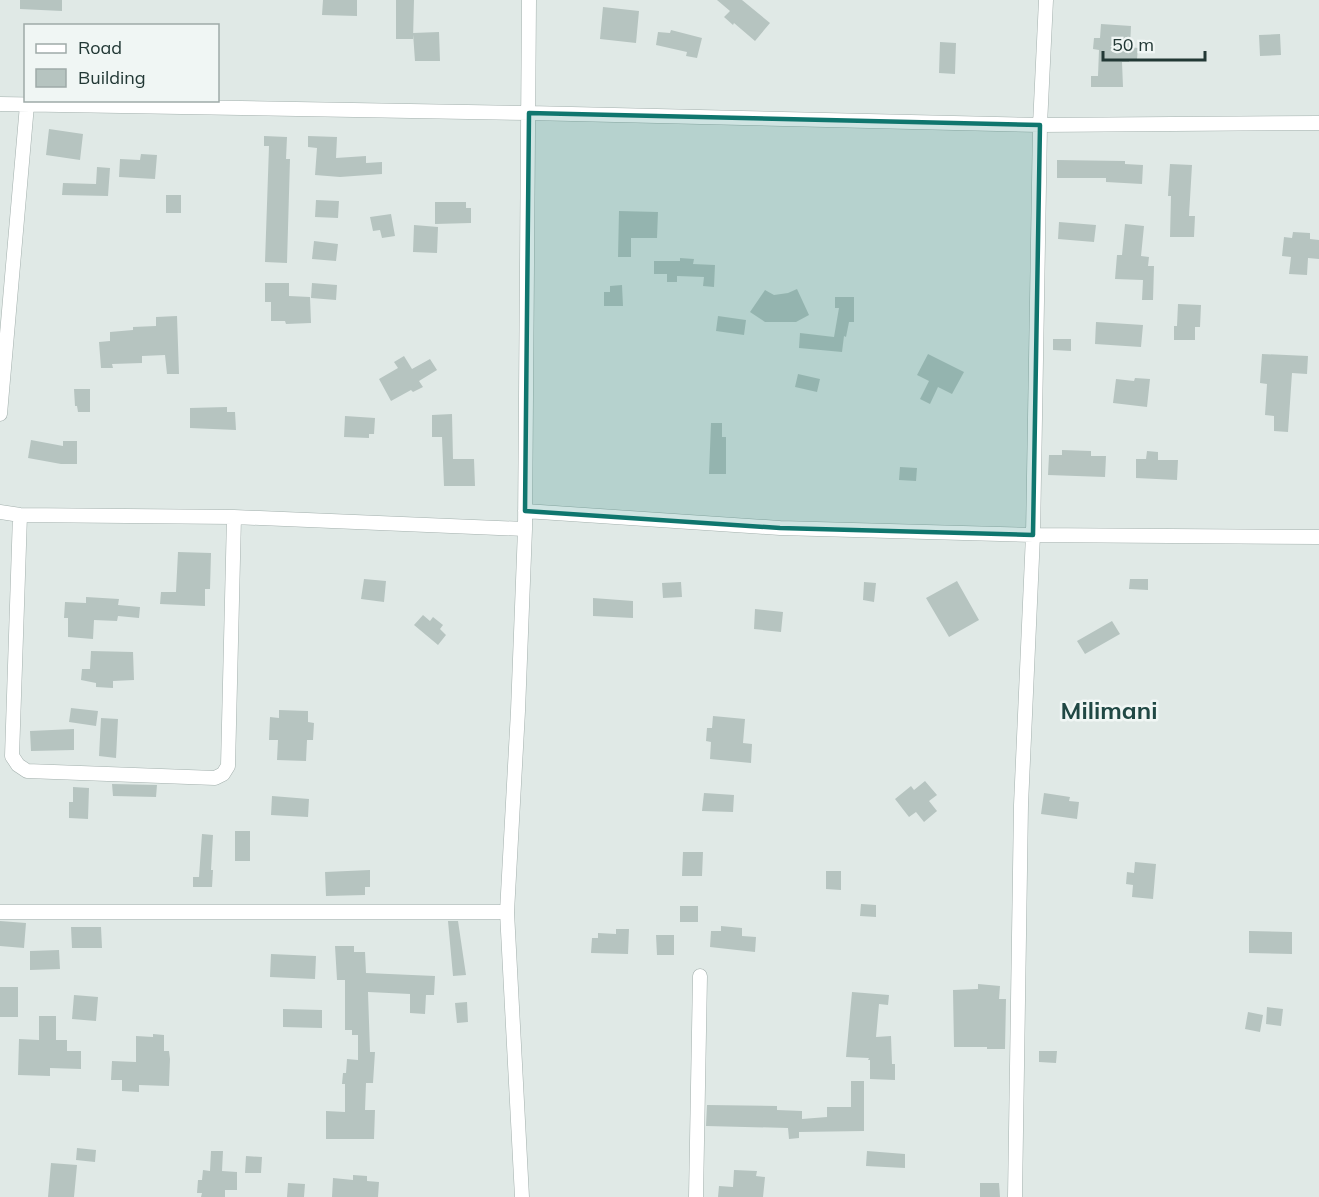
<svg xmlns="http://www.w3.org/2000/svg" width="1319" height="1197" viewBox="0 0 1319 1197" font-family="Mulish,sans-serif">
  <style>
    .building { fill: #b6c4c0 }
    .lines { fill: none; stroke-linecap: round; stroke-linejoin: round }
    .minor-casing { stroke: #a3b0ad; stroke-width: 15 }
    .minor { stroke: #fff; stroke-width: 14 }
    .marked { fill: #0f766e; fill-opacity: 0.2; stroke: #0f766e; stroke-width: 4.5; stroke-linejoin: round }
    .labels { text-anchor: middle; stroke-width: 5; stroke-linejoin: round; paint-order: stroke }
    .district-label { font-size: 24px; font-weight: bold; fill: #204844; stroke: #f0f6f4 }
  </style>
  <rect width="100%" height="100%" fill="#e0e9e6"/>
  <path class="building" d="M20 0H62V11L20 9Z
    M323 0H357V16L322 15Z
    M396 0H414L413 39H396Z
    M717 0H742L770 23 755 41 734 23 733 25 724 17 730 11Z
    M603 7 639 11 636 43 600 39Z
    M1101 24 1131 26 1130 47 1138 48 1137 59H1129V62H1122L1123 87H1091V76H1098L1099 50 1093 49 1094 38H1100Z
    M671 30 702 38 697 58 686 56 687 52 656 45 658 32 670 33Z
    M439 32 440 61H415L413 33Z
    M1280 34 1281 55 1260 56 1259 35Z
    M940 42 956 43 955 74 939 73Z
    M49 129 83 134 80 160 46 155Z
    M264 136 287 137 286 159H290L287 263 265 262 269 146H264Z
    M308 136 337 137 336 158 366 156V163L382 162V174L340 177 315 175 317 148 308 147Z
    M141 154 157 155 155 179 119 177 120 159 140 160Z
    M1057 160 1125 161V164L1143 165 1142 184 1106 182V178H1057Z
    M1170 164 1192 165 1189 216H1195L1194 237H1170L1171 196H1168Z
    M97 167 110 168 108 196 62 195 63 183 96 184Z
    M166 195H181V213H166Z
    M316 200 339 201 338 218 315 217Z
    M435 202H466V208H471V223L435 224Z
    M619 211 658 212 657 238H631V257H618Z
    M391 214 395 236 382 238 380 230 373 231 370 217Z
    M1059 222 1096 225 1094 242 1058 239Z
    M1125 224 1144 226 1141 256 1149 257 1148 266H1154L1153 300H1142L1143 280 1115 279 1117 255H1122Z
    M414 225 438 227 437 253 413 252Z
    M1293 232 1310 233V239L1319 240V259L1308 258 1307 275 1289 274 1291 257 1282 256 1284 237 1292 238Z
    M314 241 338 244 336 261 312 259Z
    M680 258 694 259 693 264 715 265 714 287 703 286 704 277 677 276V282H667V274H654V261H680Z
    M265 283H289V296L310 297 311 323 286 324 285 321H271V302H265Z
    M312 283 337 285 336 300 311 298Z
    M622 285 623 306H604V292H610V286Z
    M797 289 809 315 796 322H765L750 312 765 290 774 295 788 293Z
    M835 297H854V322H849L846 337 844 336 842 352 799 348 800 333 834 337 839 308H835Z
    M1178 304 1201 305 1200 327H1195V340H1174V326H1177Z
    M177 316 179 374H167L165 355 142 356V363L112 364 113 368H101L99 342 110 341V332L133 330V327L156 326V317Z
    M718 316 746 320 744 335 716 331Z
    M1096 322 1143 325 1141 347 1095 344Z
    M1053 339H1071V351L1053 350Z
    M928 354 964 372 952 394 938 387 930 404 920 399 929 381 917 375Z
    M1262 354 1308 356 1307 374 1292 373 1288 432 1274 431V416L1265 415 1267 384 1260 383Z
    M404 356 412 369 430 359 437 370 419 381 423 387 413 392 411 390 391 401 379 379 398 368 394 362Z
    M798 374 820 379 817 392 795 387Z
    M1135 378 1150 379 1147 407 1113 403 1116 379 1134 381Z
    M74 389H90V412H78L77 406H75Z
    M227 407V412H235L236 430 190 428V408Z
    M452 414 453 459H474L475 486H444L442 437H432V415Z
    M345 416 375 418 374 434H369V438L344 437Z
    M711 423H722V437H726V474H709Z
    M31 440 63 446V441H77V464H61L28 458Z
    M1062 450 1091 451V456H1106L1105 477 1048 475 1049 455H1062Z
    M1147 451 1158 452V460H1178L1177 480 1136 478V459H1146Z
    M900 467 917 468 916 481 899 480Z
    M178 552 211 553 210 589H205V606L160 604 161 592H176Z
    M364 579 386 581 384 602 361 599Z
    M1130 579H1148V590L1129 589Z
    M957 581 979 620 949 637 926 598Z
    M681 582 682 597 663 598 662 583Z
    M864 582 876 583 874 602 863 600Z
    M86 597 119 599 118 605 140 607 139 618 118 616 117 621 94 620 93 639 68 637V618H64L65 602 86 603Z
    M593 598 633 601V618L593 616Z
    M755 609 783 612 781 632 754 629Z
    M423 615 430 621 433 617 443 625 440 629 446 635 438 645 414 625Z
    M1112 621 1120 634 1085 654 1077 641Z
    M91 651 133 652 134 680 113 681V688L96 687V683L81 680 82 669H90Z
    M71 708 98 711 96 726 69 722Z
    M279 710 308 711V722L314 723 313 740H307L306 761 277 760 278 740H269L270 717 279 718Z
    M713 716 745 719 743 743 752 744 751 763 710 759 711 742 706 741 707 728H712Z
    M101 718 118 719 116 758 99 756Z
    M74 729V750L31 751 30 731Z
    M925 781 937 795 929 801 937 811 924 822 916 812 909 817 895 799 911 786 914 790Z
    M112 784 157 785 156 797 113 796Z
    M73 787 89 788 88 819 69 818V802H73Z
    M704 793 734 795 733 812 702 811Z
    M1044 793 1070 797 1069 801 1079 802 1077 819 1041 814Z
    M272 796 309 799 308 817 271 815Z
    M235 831H250V861H235Z
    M202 834 213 835 211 870H213L212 887H193V877H199Z
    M683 852H703L702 876H682Z
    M1135 862 1156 864 1153 899 1132 897 1133 885 1126 884 1127 872 1134 873Z
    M370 870V887H365V895L326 896 325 872Z
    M826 871H841V890L826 889Z
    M861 904 876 905V917L860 916Z
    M680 906H698V922H680Z
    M0 921 26 923 24 948 0 946Z
    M448 921H458L466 975 453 976Z
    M721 926 742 928V936L756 937 755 952 710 947 711 931H721Z
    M71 927H101L102 948H72Z
    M616 929H629L628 954 591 953 592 938H598V933L616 934Z
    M1249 931 1292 932V954L1249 953Z
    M656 935H674V955H657Z
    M335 946H354V952H365L366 973 435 976 434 995H426L425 1014 410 1013V994L368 992 370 1052H375L373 1083H366L365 1110H375L374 1139H326V1111L345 1112V1084H342L343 1073H346L347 1059 358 1060V1035H352V1030H345V980H337Z
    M59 950 60 969 30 970V951Z
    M271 954 316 956 315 979 270 977Z
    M978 984 1000 986 999 999H1006L1005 1049H987V1047H954L953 990 978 989Z
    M0 987H18V1017H0Z
    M852 992 889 995 888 1005 879 1004 876 1037 891 1036 892 1064H895V1080L870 1079V1060H868L869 1058 846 1057Z
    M74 995 98 997 96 1021 72 1019Z
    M467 1002 468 1022 457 1023 455 1003Z
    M1267 1007 1283 1009 1281 1026 1266 1024Z
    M283 1009 322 1010V1028L283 1027Z
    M1248 1012 1263 1015 1260 1032 1245 1029Z
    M39 1016H56V1040H67V1051H81V1069L50 1068V1076L18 1075 19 1039 39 1040Z
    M153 1034 164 1035V1051H169L170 1059 169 1086 139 1085V1092L122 1091V1080H111L112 1061 136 1062V1036L153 1037Z
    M1039 1051H1057L1056 1063 1039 1062Z
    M851 1081H864V1131L799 1132V1138L789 1139 788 1128 706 1126 707 1105 777 1106V1110L802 1111V1119L827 1117V1107H851Z
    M77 1148 96 1150 95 1162 76 1160Z
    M211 1151H223L222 1171 237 1172V1190H225V1197H201L202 1193H197L198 1180H202L203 1170 210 1171Z
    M867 1151 905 1154V1168L866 1166Z
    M246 1156 262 1157 261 1173H245Z
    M51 1163 77 1165 74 1197H48Z
    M734 1170 757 1171 756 1176 765 1177 763 1197H718L719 1186 733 1187Z
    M353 1175 367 1176V1181L379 1182 378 1197H332L333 1178 353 1180Z
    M288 1183 305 1184 304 1197H287Z
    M980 1183H999L1000 1197H980Z"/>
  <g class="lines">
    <g class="minor-casing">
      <path id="minor" d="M0 104 529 113 1040 125 1319 123
        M0 414 27 105
        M525 511 780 528 1033 535 1319 537
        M0 512 20 515 234 517 525 529
        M20 515 12 756 18 765 27 771 215 778 223 774 228 766 234 517
        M0 912H507
        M522 1197 507 912 518 711 525 529 529 0
        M696 1197 700 976
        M1015 1197 1021 805 1033 535 1040 125 1046 0"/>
    </g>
    <use href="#minor" class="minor"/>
  </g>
  <path class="marked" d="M529 113 1040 125 1033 535 780 528 525 511Z"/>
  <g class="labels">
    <g class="district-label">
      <text x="1109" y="719">Milimani</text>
    </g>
  </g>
  <rect x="24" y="24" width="195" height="78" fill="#f0f6f4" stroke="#9eaaa8" stroke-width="1.5"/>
  <rect x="36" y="44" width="30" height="9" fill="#ffffff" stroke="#9eaaa8" stroke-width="1.5"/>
  <text x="78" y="54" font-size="18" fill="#223835">Road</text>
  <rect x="36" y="69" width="30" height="18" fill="#b6c4c0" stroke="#9eaaa8" stroke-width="1.5"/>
  <text x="78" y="84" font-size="18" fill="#223835">Building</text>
  <path d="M1103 51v9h102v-9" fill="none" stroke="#223835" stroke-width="3"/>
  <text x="1112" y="51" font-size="18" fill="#223835" stroke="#f0f6f4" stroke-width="4.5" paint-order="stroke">50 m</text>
</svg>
